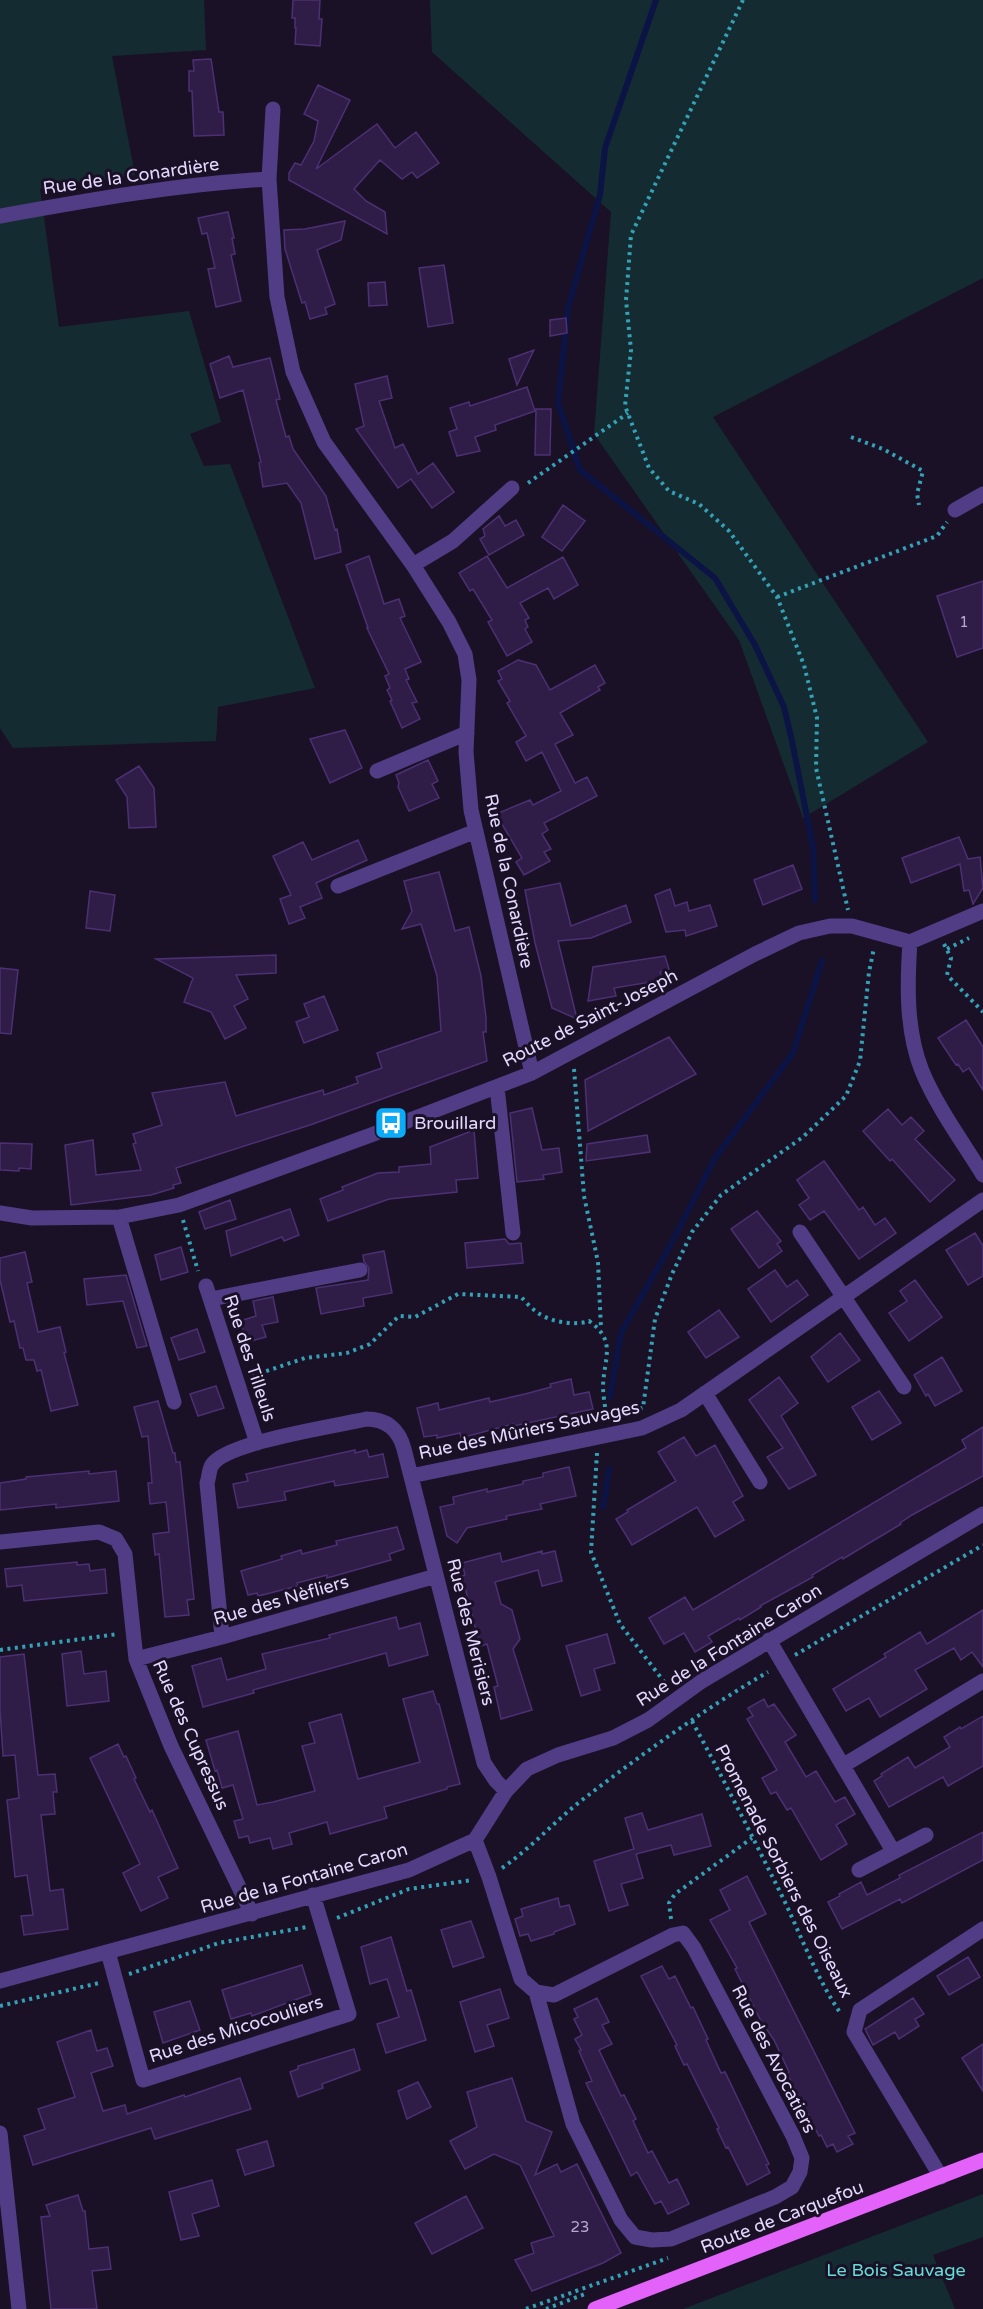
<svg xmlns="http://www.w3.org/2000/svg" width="983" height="2309" viewBox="0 0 983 2309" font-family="'Varela Round',sans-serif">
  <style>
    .green { fill: #142c31 }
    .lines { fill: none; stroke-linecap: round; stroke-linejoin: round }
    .stream { stroke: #0c1445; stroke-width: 6 }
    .building { fill: #2f1d48; stroke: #4c3073; stroke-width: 1.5 }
    .path { stroke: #34a1b6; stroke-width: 4; stroke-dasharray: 3 4.5; stroke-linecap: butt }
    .minor { stroke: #503d85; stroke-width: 15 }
    .major { stroke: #e363fa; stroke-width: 15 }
    .labels { text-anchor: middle; stroke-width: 6; stroke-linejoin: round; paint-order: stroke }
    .number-label { font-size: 15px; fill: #b8a9d0 }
    .street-label { font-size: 18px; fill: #e5d8fe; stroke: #1a1127 }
    .poi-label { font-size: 18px; fill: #e5d8fe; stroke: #1a1127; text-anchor: start }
    .park-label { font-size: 18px; fill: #65ddd9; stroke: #1a1127 }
  </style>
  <rect width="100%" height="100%" fill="#1a1127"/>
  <path class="green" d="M0 0H204L206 50 112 56 135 175 40 189 59 327 189 311 221 422 190 434 204 466 230 464 315 688 218 707 216 741 13 748 0 728Z
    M430 0H983V278L713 417 928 742 803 818 739 640 594 434 611 212 432 52Z
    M983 2194V2237L933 2255 955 2309H683Z"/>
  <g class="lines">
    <path class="stream" d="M656 0 605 148 600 195 568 308 558 403 580 470 715 578 755 645 784 707 792 741 813 847 815 900
      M610 1397 621 1333 670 1246 715 1158 793 1053 822 961
      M603 1507 609 1469"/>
  </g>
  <path class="building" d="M293 0H320L319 19H322L320 46 295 44 296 28H295V18H292Z
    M211 59 219 112H223L224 135 194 136 192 91H189V71H194L193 60Z
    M318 85 350 100 316 169 377 124 395 148 416 132 439 163 417 178 412 172 402 179 380 160 354 189 366 201 385 212 387 234 289 180V173L295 163 301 165 314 141 318 121 304 114Z
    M228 212 234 238H232L235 254 231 255 241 301 216 307 208 269 215 268 207 233 202 234 198 218Z
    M345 221 341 240 317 250 335 304 325 308 327 314 310 319 305 302 302 303 285 249 284 230 305 229Z
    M444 265 453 323 428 327 419 268Z
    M385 282 387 305 369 306 368 283Z
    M566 318 567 333 550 336V320Z
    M534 350 517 385 509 359Z
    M229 356 233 367 270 358 280 399 276 400 286 437 289 436 293 449 326 496 335 530 337 529 341 552 315 559 301 503 287 483 263 487 259 463 261 462 243 390 220 398 210 364Z
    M387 376 392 398 379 401 395 448 403 444 418 474 433 463 454 492 432 508 411 479 398 488 356 429 364 426 355 384Z
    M527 387 535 411 495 425 496 430 475 437 480 451 457 456 449 432 457 429 450 408 469 402 470 406Z
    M536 409H551L550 455H535Z
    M563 505 585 521 562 551 542 537Z
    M499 516 505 526 516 520 524 535 489 555 480 539 485 536 483 529Z
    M369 556 384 604 399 599 405 616 400 618 421 662 405 669 409 679 406 680 417 702 412 703 420 719 402 728 390 701 392 700 387 690 390 688 385 676 389 674 367 628H368L346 565Z
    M487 556 507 588 563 557 578 585 554 599 548 588 520 603 529 618 525 620 528 627 525 629 532 642 507 656 488 622 492 620 473 589 470 591 459 573Z
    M983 581V648L957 657 937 596Z
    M518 660 536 665 550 690 595 665 605 683 598 687 600 690 560 713 573 735 555 744 575 783 587 777 597 796 544 823 548 830 542 834 551 849 544 852 550 861 524 875 516 862 522 858 496 814 530 800 533 805 561 791 542 752 526 761 516 742 526 736 507 703 510 701 498 681 502 679 498 671Z
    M345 730 362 768 330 783 310 739Z
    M428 760 438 781 432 784 439 798 409 811 398 787 399 783 396 775Z
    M139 766 154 788 156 827 129 828 127 797 116 780Z
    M959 837 968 859 980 857 983 888 973 904 969 890 964 891 960 864 911 883 902 858Z
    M358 840 367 860 316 883 322 898 300 907 305 918 289 924 280 899 291 895 273 856 303 842 312 860Z
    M793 865 802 889 763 905 754 880Z
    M439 872 455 931 469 927 481 976 486 1018V1032H483L487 1061 310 1125 176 1168 181 1183 173 1185 174 1188 151 1195 71 1205 65 1145 93 1140 96 1175 141 1170 133 1144 136 1143 133 1134 162 1125 152 1093 225 1082 236 1116 323 1090 324 1095 358 1083 356 1077 382 1068 377 1053 441 1031 437 976 421 924 402 929 412 911 404 881Z
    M560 883 571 926 626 905 631 922 591 938 558 941 577 1019 552 1008 535 943 525 890Z
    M670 889 675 906 687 902 689 911 710 905 717 926 686 936 685 930 666 932 655 895Z
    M90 891 115 895 110 931 86 928Z
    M276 955V973L236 975 248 999 234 1006 246 1028 225 1039 211 1012 184 1002 193 978 156 959Z
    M665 956 669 969 660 972 663 980 614 988 616 996 588 1001 593 967Z
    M0 968 18 970 11 1034 0 1033Z
    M324 996 338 1030 304 1043 296 1022 309 1017 304 1004Z
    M966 1020 983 1047V1090L969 1068 963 1072 958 1064 956 1065 938 1038Z
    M669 1037 696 1074 588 1131 585 1080Z
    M532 1108 542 1150 559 1148 562 1172 543 1175 544 1179 517 1182 510 1113Z
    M888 1109 902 1125 911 1117 924 1131 915 1139 955 1180 930 1202 892 1159 890 1161 863 1131Z
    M474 1130 478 1178 456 1180 457 1192 389 1199 328 1221 320 1199 343 1190 342 1187 378 1173 399 1172V1167L431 1164 430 1147Z
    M647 1135 650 1152 586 1161 587 1144Z
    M0 1143 32 1144 31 1169 19 1168V1171L0 1170Z
    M824 1161 859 1210 863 1207 875 1225 885 1218 896 1233 859 1259 824 1211 810 1220 799 1205 809 1198 797 1180Z
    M230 1200 236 1219 205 1229 199 1212Z
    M290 1209 299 1235 284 1241 282 1237 231 1256 226 1231Z
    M757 1211 781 1241 777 1244 782 1251 759 1268 731 1229Z
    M975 1233 983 1246V1276L968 1285 946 1250Z
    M505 1239 509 1244 521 1243 523 1263 467 1268 465 1243Z
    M181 1247 188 1272 161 1280 155 1255Z
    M384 1251 392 1293 363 1298 364 1306 321 1314 316 1288 368 1280 369 1268 364 1262 363 1255Z
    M25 1252 32 1282 27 1283 38 1332 60 1327 66 1352 64 1353 78 1405 51 1411 41 1370 37 1371 34 1360H26L23 1348H20L14 1321 10 1322 0 1280V1258Z
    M775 1270 787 1287 797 1280 808 1295 771 1322 748 1289Z
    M126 1275 147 1346 137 1348 123 1301 87 1305 84 1279Z
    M915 1280 942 1317 909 1341 889 1313 907 1301 900 1291Z
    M273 1297 278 1322 262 1325 266 1337 247 1342 240 1321 256 1316 253 1301Z
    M719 1310 739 1337 706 1358 688 1332Z
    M197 1329 205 1352 179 1360 171 1338Z
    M840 1333 860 1360 828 1382 811 1357Z
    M942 1357 962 1391 935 1406 928 1394 926 1396 914 1375Z
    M779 1377 798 1403 781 1416 816 1475 789 1489 767 1457 783 1448 749 1400Z
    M571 1379 574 1395 589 1392 593 1409 514 1426 513 1424 461 1438 460 1433 437 1438V1435L424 1437 417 1408 438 1403 439 1410 489 1398 490 1402 525 1394 551 1387 550 1384Z
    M216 1386 224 1408 198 1416 190 1394Z
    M879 1391 901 1423 872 1440 852 1407Z
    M158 1401 173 1453H175L176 1462H180L194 1599 187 1600 189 1615 165 1617 159 1554 155 1555 153 1534 169 1532 166 1502 150 1504 148 1483H152L148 1436 142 1437 134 1407Z
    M983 1427V1476L912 1515 900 1523 901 1524 851 1554 843 1559 842 1557 812 1575 813 1577 760 1606 761 1607 740 1620 739 1618 708 1636 712 1642 695 1652 684 1633 664 1644 649 1618 685 1597 693 1610 966 1448 962 1440Z
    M684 1437 696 1456 715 1445 743 1496 733 1502 744 1520 715 1537 697 1507 632 1545 616 1519 628 1512 627 1510 676 1481 658 1452Z
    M355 1450V1453L367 1450 369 1457 383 1454 388 1477 335 1486 334 1481 284 1492 286 1500 238 1508 233 1484 248 1481 246 1474Z
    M569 1467 576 1496 540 1504 542 1509 506 1516 507 1519 467 1528 457 1543 447 1536 440 1507 454 1504 453 1497 487 1489V1492L523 1484V1481L543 1477V1473Z
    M89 1471V1474L116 1471 119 1501 56 1508V1504L0 1510V1483L26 1479V1477Z
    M397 1527 404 1549 389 1554 391 1560 327 1578V1575L297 1583 298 1586 258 1596 257 1593 248 1595 241 1571 282 1559 281 1556 301 1550 302 1554 337 1545 336 1541Z
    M542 1551V1554L555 1551 562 1581 542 1586 538 1570 495 1582 501 1604 512 1610 520 1639 513 1649 532 1710 501 1719 494 1687 498 1686 487 1644 481 1646 477 1634 462 1576 465 1575 462 1563 500 1553 502 1562Z
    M77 1562V1565L89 1564 90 1571 105 1569 107 1593 24 1601 22 1585 7 1587 5 1569Z
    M983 1610V1667L972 1652 961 1660 954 1648 915 1670 927 1689 880 1717 869 1698 846 1711 833 1689 886 1657 884 1654 920 1632 927 1644Z
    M396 1617 399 1629 420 1623 428 1655 389 1666 386 1653 253 1690 254 1693 203 1707 192 1666 221 1658 227 1680 266 1669 262 1654 330 1638 329 1635Z
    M607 1634 615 1663 594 1669 600 1690 581 1696 566 1646Z
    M81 1651 84 1674 106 1671 109 1701 67 1706 62 1654Z
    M24 1654 38 1775 55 1774 57 1792H53L55 1814 41 1815 50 1891 63 1889 68 1929 24 1935 21 1916 33 1915 27 1875 15 1877 7 1800 19 1798 15 1755 3 1756 0 1710V1657Z
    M433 1691 437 1704H439L460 1784 447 1787V1789L384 1807 387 1818 330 1834 327 1822 289 1833 292 1844 273 1849 270 1838 250 1843 248 1836 239 1838 234 1821 243 1819 233 1785 222 1788 217 1770 215 1771 206 1740 238 1731 257 1805 273 1802 315 1791 302 1746 315 1743 309 1723 341 1714 358 1779 420 1762 403 1699Z
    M764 1699 768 1707 774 1704 796 1735 785 1742 806 1777 816 1771 835 1802 845 1797 855 1814 836 1825 847 1844 821 1860 791 1808 787 1810 776 1792 771 1794 762 1778 777 1770 747 1719 753 1716 748 1708Z
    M983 1716V1766L948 1786 943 1777 889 1807 874 1781 882 1776 881 1774 908 1757 915 1768 950 1747 944 1737 960 1727 961 1729Z
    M118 1744 124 1757 126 1756 136 1778 134 1779 150 1812 152 1810 178 1868 158 1877 168 1898 141 1911 123 1873 140 1864 90 1758Z
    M642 1813 648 1830 702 1814 711 1846 674 1855 671 1845 636 1854 643 1878 621 1884 628 1905 609 1911 594 1861 634 1849 625 1818Z
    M983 1832V1860L902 1903 900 1899 842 1929 828 1902 840 1896 839 1894 861 1882 867 1895 900 1878 899 1875Z
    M747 1876 766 1914 749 1922 855 2133 848 2136 853 2144 837 2152 833 2144 827 2147 821 2135 819 2136 787 2073 789 2072 774 2040 761 2021 735 1969 737 1968 710 1920 730 1910 720 1890Z
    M558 1898 560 1907 569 1905 575 1924 554 1932V1934L531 1941 528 1934 520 1936 515 1919 523 1916 521 1909Z
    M471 1921 484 1957 453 1967 441 1930Z
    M391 1937 407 1991 411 1990 426 2040 386 2053 377 2024 399 2017 387 1979 370 1984 361 1947Z
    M968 1957 980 1977 949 1995 937 1976Z
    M302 1965 311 1994 252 2016 251 2013 231 2019 222 1990Z
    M662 1966 669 1979 675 1976 691 2008 693 2007 708 2039 706 2040 721 2073 725 2072 769 2164 766 2165 770 2173 747 2185 728 2147 726 2148 717 2129 719 2128 687 2064 684 2065 675 2046 677 2045 641 1976Z
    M500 1989 509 2018 487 2025 494 2046 475 2052 460 2002Z
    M597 1998 609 2022 602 2025 612 2044 599 2050 621 2096 624 2095 636 2119 633 2121 648 2153 652 2151 669 2183 677 2179 689 2204 668 2214 661 2201 655 2204 637 2172 631 2176 586 2083 592 2081 579 2051 581 2050 575 2039 582 2035 574 2019 578 2017 574 2009Z
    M913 1998 924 2014 915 2019 919 2026 899 2039 895 2032 873 2045 865 2029Z
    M190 2001 200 2030 163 2043 154 2012Z
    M91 2030 97 2051 107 2048 113 2066 91 2073 103 2111 125 2105 127 2114 184 2095 185 2097 240 2078 251 2109 155 2139 151 2128 33 2165 24 2136 45 2129 38 2109 75 2097 57 2042Z
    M983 2044V2091L962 2058Z
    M354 2049 360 2070 322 2084 323 2088 298 2097 290 2072 298 2069V2066Z
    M512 2078 526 2121 552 2132 535 2175 557 2164 561 2172 577 2164 621 2253 603 2263 532 2291 515 2260 534 2253 531 2243 554 2236 520 2165 494 2154 465 2169 450 2141 477 2127 467 2092Z
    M418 2082 431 2107 407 2119 398 2091Z
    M267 2141 274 2166 245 2175 237 2150Z
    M212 2180 219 2206 192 2214 199 2236 181 2240 169 2192Z
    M78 2195 83 2211H85L89 2249 108 2247 111 2269 92 2271 97 2309H51L41 2217 50 2216 46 2205Z
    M466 2196 483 2228 432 2254 415 2223Z"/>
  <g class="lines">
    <path class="path" d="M743 0 631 235 626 300 631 350 625 406 649 468 669 491 699 504 729 531 777 597 804 665 817 718 816 768 848 910
      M851 437 883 449 923 471 917 494 919 505
      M528 483 628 413
      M777 597 937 536 947 522
      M944 944 951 958 947 975 983 1012
      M947 949 969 938
      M574 1069 584 1196 598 1262 601 1329
      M183 1220 198 1271
      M252 1376 305 1358 347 1353 370 1344 399 1316 415 1317 458 1294 521 1297C526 1302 532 1309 538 1313 551 1322 574 1326 589 1321 617 1341 604 1358 603 1386 603 1395 605 1405 606 1415L643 1408 655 1319 672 1274 692 1232 721 1195 803 1137 846 1096 860 1061 869 972 874 948
      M597 1453 591 1552 620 1624 665 1683
      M0 1650 118 1634
      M795 1655 983 1545
      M692 1721C724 1780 754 1840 784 1900 802 1938 817 1979 841 2014
      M502 1868C531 1848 554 1822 582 1800 641 1755 704 1709 768 1672
      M337 1918 409 1889 473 1880
      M671 1919 669 1903 675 1894 752 1838
      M129 1974 219 1943 307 1927
      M0 2006 99 1983
      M526 2309 668 2258
      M546 2309 585 2294"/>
    <path class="minor" d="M273 109 269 179 277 297 293 372 324 442 413 565 449 622 465 654 469 680 466 752 471 810 532 1073
      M0 216C89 200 179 184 269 179
      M955 510 983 494
      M413 565 453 541 512 488
      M377 771 467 733
      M338 886 476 831
      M910 942C907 985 906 1031 922 1071 937 1107 962 1141 983 1175
      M497 1087 513 1233
      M0 1213 32 1218 119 1217 179 1205 371 1135 532 1073 755 954 799 933 830 926H852L910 942 983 911
      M119 1217 174 1402
      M800 1232 904 1387
      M206 1286 257 1443
      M211 1299 360 1270
      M705 1393 760 1482
      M411 1476 642 1428 681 1410 983 1200
      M0 1542 99 1532 116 1539 125 1554 136 1659 171 1746 252 1914
      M222 1637 207 1483C209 1478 209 1469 212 1465 226 1442 337 1426 366 1419 387 1419 399 1430 404 1449L484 1763 496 1781 506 1791
      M769 1640 893 1851
      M136 1659 222 1637 436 1576
      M844 1765 983 1681
      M475 1840 489 1877 521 1979 536 1992 554 1995 673 1935 683 1933 694 1948 793 2136 802 2158 800 2172 792 2187 775 2197 671 2239 652 2240 635 2237 621 2220 573 2124 536 1992
      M859 1870 926 1835
      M108 1952 143 2080 349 2014 313 1895
      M0 1981 409 1870 475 1840 506 1791 527 1769 558 1755 613 1738 648 1720 702 1681 983 1514
      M0 2133 19 2309
      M941 2177 854 2032 860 2010 983 1929"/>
    <path class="major" d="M595 2309 983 2160"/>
  </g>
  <defs>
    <g id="bus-square" transform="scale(1.725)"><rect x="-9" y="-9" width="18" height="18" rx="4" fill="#0babf7" stroke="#1a1127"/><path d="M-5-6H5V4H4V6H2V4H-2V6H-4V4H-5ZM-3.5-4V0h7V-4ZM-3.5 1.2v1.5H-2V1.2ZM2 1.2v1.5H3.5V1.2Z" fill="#fff"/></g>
  </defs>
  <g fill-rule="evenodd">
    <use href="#bus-square" x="391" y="1123"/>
  </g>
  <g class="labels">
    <g class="number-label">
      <text x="964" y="627">1</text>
      <text x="580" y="2232">23</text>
    </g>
    <g class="street-label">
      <text transform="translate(131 176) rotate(-8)" y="6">Rue de la Conardière</text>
      <text transform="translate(509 881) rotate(78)" y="6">Rue de la Conardière</text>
      <text transform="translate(590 1018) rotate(-27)" y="6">Route de Saint-Joseph</text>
      <text transform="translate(250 1358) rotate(72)" y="6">Rue des Tilleuls</text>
      <text transform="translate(529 1430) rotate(-12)" y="6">Rue des Mûriers Sauvages</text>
      <text transform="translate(281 1600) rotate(-16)" y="6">Rue des Nèfliers</text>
      <text transform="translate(471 1632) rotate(76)" y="6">Rue des Merisiers</text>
      <text transform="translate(729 1645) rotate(-32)" y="6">Rue de la Fontaine Caron</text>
      <text transform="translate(191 1735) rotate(66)" y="6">Rue des Cupressus</text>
      <text transform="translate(784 1871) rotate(63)" y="6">Promenade Sorbiers des Oiseaux</text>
      <text transform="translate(304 1878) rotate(-16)" y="6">Rue de la Fontaine Caron</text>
      <text transform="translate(236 2029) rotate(-18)" y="6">Rue des Micocouliers</text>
      <text transform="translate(774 2059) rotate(63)" y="6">Rue des Avocatiers</text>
      <text transform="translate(782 2217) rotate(-21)" y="6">Route de Carquefou</text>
    </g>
    <g class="poi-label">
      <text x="414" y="1129">Brouillard</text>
    </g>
    <g class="park-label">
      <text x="896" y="2276">Le Bois Sauvage</text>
    </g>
  </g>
</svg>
